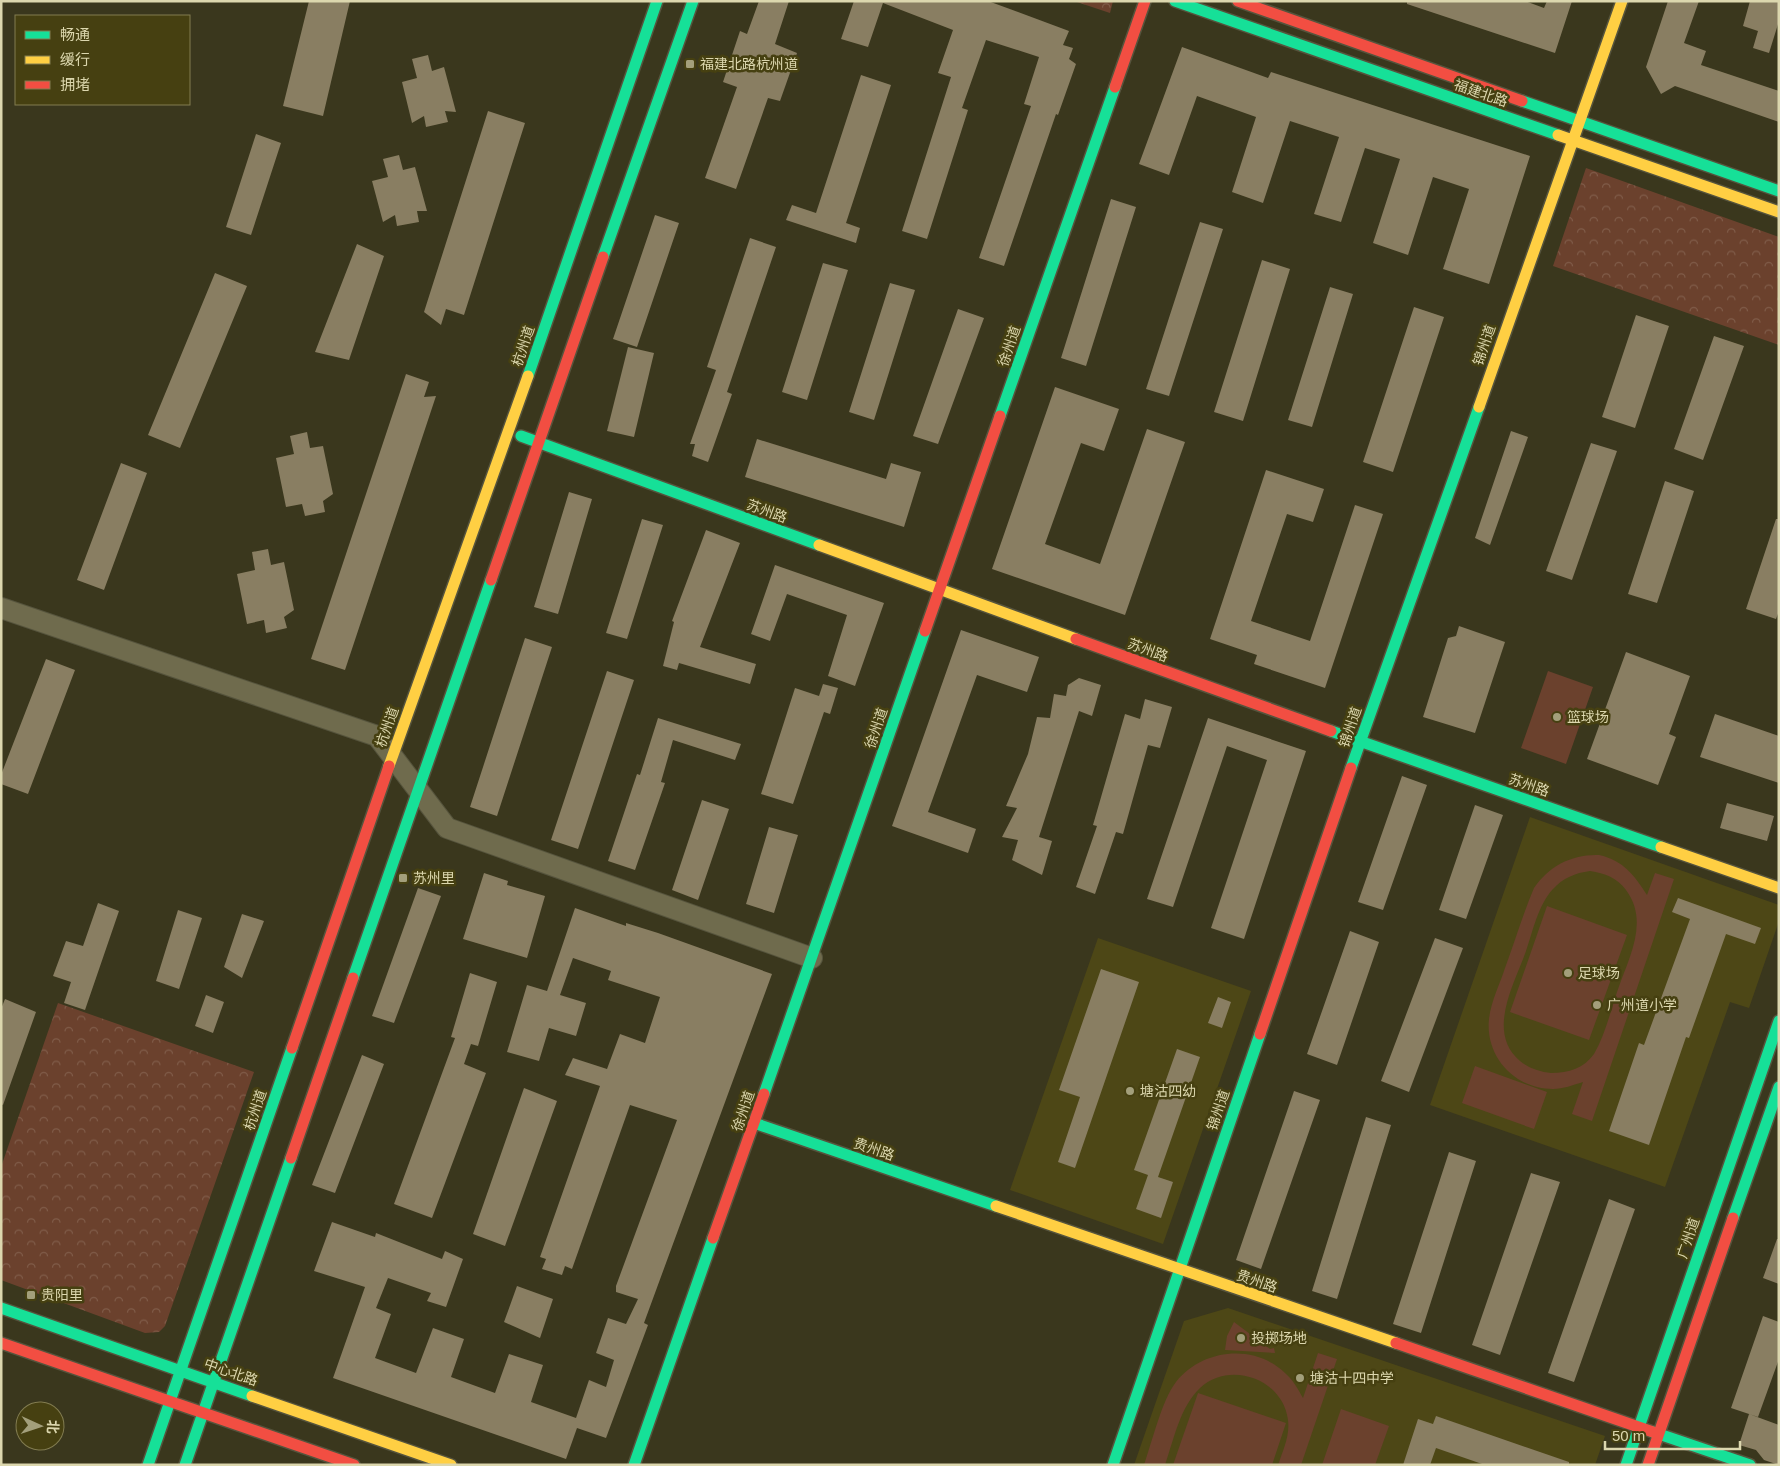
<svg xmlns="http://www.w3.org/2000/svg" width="1780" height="1466" viewBox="0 0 1780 1466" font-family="Arial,'Noto Sans SC',sans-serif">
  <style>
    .built { fill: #4d4716 }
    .park { fill: url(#park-crowns) }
    .garden { fill: #6b412d; fill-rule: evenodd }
    .building { fill: #897e62 }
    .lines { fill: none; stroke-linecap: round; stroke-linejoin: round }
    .street-casing { stroke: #56543d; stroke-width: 22 }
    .fast-casing { stroke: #56543d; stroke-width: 14 }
    .slow-casing { stroke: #56543d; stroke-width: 14 }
    .jam-casing { stroke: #56543d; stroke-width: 14 }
    .street { stroke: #6f6b4d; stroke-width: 20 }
    .fast { stroke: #16e098; stroke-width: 11 }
    .slow { stroke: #ffcf43; stroke-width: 11 }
    .jam { stroke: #f24e42; stroke-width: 11 }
    .poi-dot { fill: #a39f7b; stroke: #464011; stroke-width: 2 }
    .labels { text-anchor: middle; stroke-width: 5; stroke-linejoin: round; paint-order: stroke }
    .poi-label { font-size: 14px; fill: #dcd7ae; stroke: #464011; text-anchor: start }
    .street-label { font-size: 14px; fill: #dcd7ae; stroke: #464011 }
  </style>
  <defs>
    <pattern id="park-crowns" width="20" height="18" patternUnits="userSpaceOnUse" patternTransform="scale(1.25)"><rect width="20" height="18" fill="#6b412d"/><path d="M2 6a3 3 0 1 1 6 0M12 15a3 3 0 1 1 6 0" fill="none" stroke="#805c49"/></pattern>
  </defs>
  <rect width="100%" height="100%" fill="#3a371d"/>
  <path class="built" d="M1530 817 1779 905V921L1749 1008 1730 1002 1665 1187 1430 1105Z
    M1098 938 1251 991 1163 1244 1010 1190Z
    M1228 1308 1605 1436 1595 1465H1134L1184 1321Z"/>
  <path class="park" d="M1074 1H1113L1110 13Z
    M1586 168 1779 237V345L1553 266Z
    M58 1003 254 1072 165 1326 159 1332 145 1333 1 1280V1167Z"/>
  <path class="garden" d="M1548 671 1593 687 1566 764 1521 748Z
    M1599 855C1623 860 1635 876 1647 895L1655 873 1674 879 1592 1121 1572 1114 1583 1082C1573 1085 1563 1089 1553 1089 1515 1089 1485 1057 1489 1019 1491 1001 1500 984 1505 968 1515 941 1523 914 1534 888 1549 866 1572 854 1599 855ZM1590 871C1605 873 1617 878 1626 890 1650 922 1628 959 1617 992 1610 1013 1605 1035 1594 1054 1584 1068 1569 1073 1551 1073 1540 1072 1528 1068 1520 1061 1486 1032 1514 985 1526 951 1533 931 1538 905 1553 889 1563 878 1575 873 1590 871Z
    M1547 906 1627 935 1589 1040 1510 1012Z
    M1475 1066 1547 1092 1534 1129 1462 1103Z
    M1234 1322 1270 1349 1274 1348 1275 1353 1225 1350 1227 1336Z
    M1318 1353 1337 1359 1301 1465H1278C1283 1450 1290 1436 1288 1420 1283 1379 1230 1360 1200 1388 1180 1407 1174 1439 1165 1465H1144C1152 1442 1162 1400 1176 1382 1202 1349 1254 1343 1285 1373 1293 1380 1298 1389 1303 1398Z
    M1198 1393 1286 1423 1272 1465H1173Z
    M1341 1409 1389 1426 1375 1465H1322Z"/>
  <path class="building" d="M309 1H350L323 116 283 106Z
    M759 1H789L775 44 797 53 780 101 768 98 736 189 705 178 737 87 723 82 740 31 747 34Z
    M854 1H988L1069 31 1063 45 1073 48 1069 59 1076 64 1058 115 1056 114 1004 266 979 258 1031 106 1024 104 1039 57 986 40 962 108 968 110 927 239 902 231 951 77 938 73 953 30 883 3 868 47 841 39Z
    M1407 1H1525L1544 8 1547 1H1572L1555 53 1407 4Z
    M1668 1H1699L1684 43 1706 51 1701 65 1779 91V122L1675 86 1661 94 1646 67Z
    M1750 1H1779V21L1769 53 1753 48 1758 31 1743 26Z
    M1182 47 1268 78 1271 72 1530 156 1489 284 1443 269 1469 189 1433 177 1408 255 1373 243 1400 159 1365 148 1341 222 1314 214 1339 137 1290 121 1263 203 1232 192 1256 117 1197 96 1169 175 1139 164Z
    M428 55 432 71 444 67 456 112 445 111 448 122 426 127 424 116 412 123 402 82 417 78 412 59Z
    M861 75 891 85 846 223 860 228 856 243 786 220 792 205 816 213Z
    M488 111 525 123 464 315 446 309 441 325 424 312Z
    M256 134 281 143 251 235 226 227Z
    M399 155 403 170 415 167 427 211H417L419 222 397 226 395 215 383 222 372 181 388 177 383 159Z
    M1111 199 1136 207 1086 366 1061 358Z
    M655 215 679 223 637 347 613 339Z
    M1200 222 1223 229 1169 396 1146 389Z
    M750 238 776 247 727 392 732 394 708 462 692 456 695 444H690L716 370 707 367Z
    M357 244 384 256 349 360 315 352Z
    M1262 260 1290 269 1243 421 1214 412Z
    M823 263 848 270 807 400 782 392Z
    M215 273 247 286 180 448 148 435Z
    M890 283 915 290 874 420 849 412Z
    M1330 287 1353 294 1312 427 1288 420Z
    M1414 307 1444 317 1393 472 1363 462Z
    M958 309 984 318 938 444 913 436Z
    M1636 315 1669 326 1635 428 1602 417Z
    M1714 336 1744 346 1703 460 1674 449Z
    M628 347 654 353 634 437 607 431Z
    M406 374 429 382 424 397 436 396 345 670 311 659Z
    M1055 387 1119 409 1104 451 1081 443 1045 544 1100 564 1147 429 1185 442 1125 615 992 569Z
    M1511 431 1528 437 1490 545 1475 538Z
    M307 432 310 448 323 446 333 494 323 501 325 512 305 516 302 504 286 507 276 458 294 454 290 436Z
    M757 439 886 479 891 463 921 472 904 527 745 477Z
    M1591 443 1617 451 1572 580 1546 571Z
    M121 463 147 473 104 590 77 580Z
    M1266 470 1324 489 1313 522 1287 514 1251 621 1310 641 1355 505 1383 514 1325 688 1254 664 1257 655 1210 639Z
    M1665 481 1694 491 1657 603 1628 594Z
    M569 492 592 499 558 614 534 607Z
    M642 519 663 525 627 639 606 633Z
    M1776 519H1779V611L1776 619 1746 609Z
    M706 530 740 543 700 647 756 664 750 684 679 663 677 670 663 666 674 622 672 621Z
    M268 549 271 565 284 562 294 610 284 617 287 628 266 633 264 620 247 624 237 574 255 570 252 552Z
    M775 565 884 603 855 686 828 676 847 615 787 594 770 641 751 634Z
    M1459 626 1505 642 1475 733 1423 717 1448 638 1456 636Z
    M961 630 1039 657 1027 692 977 675 928 812 976 829 968 853 892 826Z
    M525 638 552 647 497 816 470 807Z
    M1626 652 1690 676 1669 734 1676 737 1658 785 1587 759Z
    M46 659 75 670 28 794 1 784V775Z
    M607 671 634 680 578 849 551 840Z
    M1079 678 1101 685 1092 716 1079 711 1039 837 1052 841 1042 875 1012 860 1018 840 1002 837 1017 808 1006 806 1028 754 1037 717 1050 718 1054 694 1066 696 1068 685Z
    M823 684 838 688 830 714 824 712 793 804 761 794 795 688 819 696Z
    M1145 699 1172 707 1160 748 1148 745 1123 834 1116 832 1095 894 1076 887 1097 826 1093 825 1125 714 1140 719Z
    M1715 714 1779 736V783L1700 757Z
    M658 718 741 744 735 760 673 740 661 782 665 783 635 870 608 861 637 774 640 775Z
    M1208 718 1306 751 1244 939 1211 928 1267 760 1227 746 1173 907 1147 899Z
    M1402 776 1427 785 1383 910 1358 902Z
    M702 800 729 809 698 900 672 890Z
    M1727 803 1774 816 1767 841 1720 828Z
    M1475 805 1503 815 1466 919 1439 910Z
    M769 827 798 835 774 913 746 904Z
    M484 873 508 881 507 885 545 896 527 958 463 939Z
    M418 888 441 896 394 1023 372 1016Z
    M1678 898 1761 928 1755 944 1726 934 1689 1038 1686 1037 1649 1145 1609 1131 1639 1043 1644 1045 1690 919 1672 912Z
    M98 903 119 911 85 1010 64 1003 71 982 53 976 66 941 83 946Z
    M575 908 626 926V923L658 933 772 974 644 1323 648 1325 606 1438 577 1428 566 1459 333 1378 365 1287 314 1271 332 1222 375 1237 376 1233 442 1259 445 1251 463 1259 446 1307 427 1301 431 1293 388 1278 376 1308 391 1314 375 1358 416 1373 433 1328 464 1339 451 1377 495 1393 509 1354 543 1365 531 1402 576 1418 589 1380 606 1387 614 1360 596 1353 608 1318 626 1324 638 1299 616 1292V1286L677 1120 630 1105 572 1269 565 1266 562 1275 542 1269 546 1259 540 1257 600 1086 565 1075 573 1058 607 1069 620 1034 645 1043 660 997 608 980 611 971 573 958 560 995 586 1003 576 1036 549 1028 539 1061 507 1052 527 985 547 991Z
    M178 910 202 918 179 989 156 981Z
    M242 914 264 921 242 978 224 967Z
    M1350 931 1379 942 1337 1065 1307 1054Z
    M1435 938 1463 948 1409 1092 1381 1081Z
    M1101 969 1139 982 1075 1168 1058 1162 1080 1097 1059 1090Z
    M470 973 497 982 478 1046 471 1044 464 1064 486 1073 432 1218 394 1204 455 1038 451 1037Z
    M206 995 224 1002 213 1033 195 1026Z
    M1218 997 1231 1002 1222 1028 1208 1023Z
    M5 999 36 1012 3 1105 1 1104V1009Z
    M1177 1049 1200 1057 1158 1177 1173 1182 1161 1218 1136 1209 1148 1175 1134 1170Z
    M362 1055 384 1064 335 1193 312 1185Z
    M524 1088 557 1101 505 1246 473 1234Z
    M1294 1091 1320 1100 1261 1269 1236 1260Z
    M1366 1117 1391 1125 1337 1299 1312 1291Z
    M1449 1152 1476 1161 1421 1333 1393 1324Z
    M1531 1173 1560 1182 1500 1355 1472 1345Z
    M1609 1199 1635 1209 1574 1382 1548 1373Z
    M1777 1239H1779V1284L1763 1278Z
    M517 1286 553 1299 540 1338 504 1322Z
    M1763 1316 1779 1322V1359L1758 1417 1731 1408Z
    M1749 1414 1779 1425V1465L1764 1460 1756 1450 1739 1445Z
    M1436 1416 1569 1462V1465H1485L1436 1448 1430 1465H1403L1418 1419 1433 1424Z"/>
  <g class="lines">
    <g class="street-casing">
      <path id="street" d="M1 608 377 736 447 828 812 958"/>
    </g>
    <g class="fast-casing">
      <path id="fast" d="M1175 1 1558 135
        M1522 101 1779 191
        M603 257 693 1
        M528 376 657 1
        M1000 416 1115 87
        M521 436 819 545
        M1331 731 1661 847
        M1351 768 1479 407
        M353 978 491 580
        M764 1094 925 631
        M754 1123 996 1206
        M1733 1218 1779 1087
        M1 1308 252 1396
        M1653 1432 1750 1465
        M148 1465 292 1048
        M185 1465 291 1158
        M634 1465 713 1238
        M1113 1465 1260 1034
        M1626 1465 1779 1021"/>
    </g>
    <g class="slow-casing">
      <path id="slow" d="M1558 135 1779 212
        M1479 407 1622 1
        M819 545 1076 639
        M389 766 528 376
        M1661 847 1779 888
        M996 1206 1396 1343
        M252 1396 451 1465"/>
    </g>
    <g class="jam-casing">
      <path id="jam" d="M1238 1 1522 101
        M1115 87 1145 1
        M491 580 603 257
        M925 631 1000 416
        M1076 639 1331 731
        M1260 1034 1351 768
        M292 1048 389 766
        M291 1158 353 978
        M713 1238 764 1094
        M1 1343 354 1465
        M1396 1343 1653 1432
        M1648 1465 1733 1218"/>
    </g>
    <use href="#street" class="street"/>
    <use href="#fast" class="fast"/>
    <use href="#slow" class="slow"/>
    <use href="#jam" class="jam"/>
  </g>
  <g class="poi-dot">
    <rect x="685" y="59" width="10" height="10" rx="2.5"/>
    <circle cx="1557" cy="717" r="5"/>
    <rect x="398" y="873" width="10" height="10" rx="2.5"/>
    <circle cx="1568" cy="973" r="5"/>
    <circle cx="1597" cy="1005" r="5"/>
    <circle cx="1130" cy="1091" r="5"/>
    <rect x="26" y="1290" width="10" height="10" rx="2.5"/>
    <circle cx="1241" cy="1338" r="5"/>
    <circle cx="1300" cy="1378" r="5"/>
  </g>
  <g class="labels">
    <g class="poi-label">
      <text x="700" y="69">福建北路杭州道</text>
      <text x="1567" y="722">篮球场</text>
      <text x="413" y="883">苏州里</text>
      <text x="1578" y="978">足球场</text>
      <text x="1607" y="1010">广州道小学</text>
      <text x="1140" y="1096">塘沽四幼</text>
      <text x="41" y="1300">贵阳里</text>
      <text x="1251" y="1343">投掷场地</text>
      <text x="1310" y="1383">塘沽十四中学</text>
    </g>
    <g class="street-label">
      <text transform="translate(1481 93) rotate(19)" y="5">福建北路</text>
      <text transform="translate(1484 345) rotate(-71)" y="5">锦州道</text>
      <text transform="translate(523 346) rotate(-71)" y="5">杭州道</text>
      <text transform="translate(1009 346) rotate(-71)" y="5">徐州道</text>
      <text transform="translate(767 511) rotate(20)" y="5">苏州路</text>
      <text transform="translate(1148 650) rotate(20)" y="5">苏州路</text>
      <text transform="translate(387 727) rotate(-70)" y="5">杭州道</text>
      <text transform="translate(1350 727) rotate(-71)" y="5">锦州道</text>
      <text transform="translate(876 728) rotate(-71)" y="5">徐州道</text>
      <text transform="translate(1529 785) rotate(19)" y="5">苏州路</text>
      <text transform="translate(255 1110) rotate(-71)" y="5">杭州道</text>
      <text transform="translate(1218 1110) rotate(-71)" y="5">锦州道</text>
      <text transform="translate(743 1111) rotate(-71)" y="5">徐州道</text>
      <text transform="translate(874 1149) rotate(19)" y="5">贵州路</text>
      <text transform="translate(1688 1238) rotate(-71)" y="5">广州道</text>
      <text transform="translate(1257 1281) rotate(19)" y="5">贵州路</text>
      <text transform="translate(231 1372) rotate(19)" y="5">中心北路</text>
    </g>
  </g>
  <rect width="1780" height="1466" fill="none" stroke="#dcd7ae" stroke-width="5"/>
  <rect x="15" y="15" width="175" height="90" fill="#464011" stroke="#827c50"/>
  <rect x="25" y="31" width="25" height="8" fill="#16e098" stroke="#827c50"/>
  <text x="60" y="40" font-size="15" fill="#dcd7ae">畅通</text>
  <rect x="25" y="56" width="25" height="8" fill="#ffcf43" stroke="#827c50"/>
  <text x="60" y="65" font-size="15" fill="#dcd7ae">缓行</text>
  <rect x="25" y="81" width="25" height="8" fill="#f24e42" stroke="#827c50"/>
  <text x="60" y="90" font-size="15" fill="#dcd7ae">拥堵</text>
  <g transform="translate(40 1426) rotate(93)"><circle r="24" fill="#464011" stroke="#827c50"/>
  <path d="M0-4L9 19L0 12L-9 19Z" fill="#a39f7b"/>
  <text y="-8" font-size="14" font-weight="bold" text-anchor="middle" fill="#dcd7ae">北</text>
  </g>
  <path d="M1605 1441v8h135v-8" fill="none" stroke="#dcd7ae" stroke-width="2.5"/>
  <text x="1612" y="1441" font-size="15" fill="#dcd7ae" stroke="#464011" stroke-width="4" paint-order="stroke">50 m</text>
</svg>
